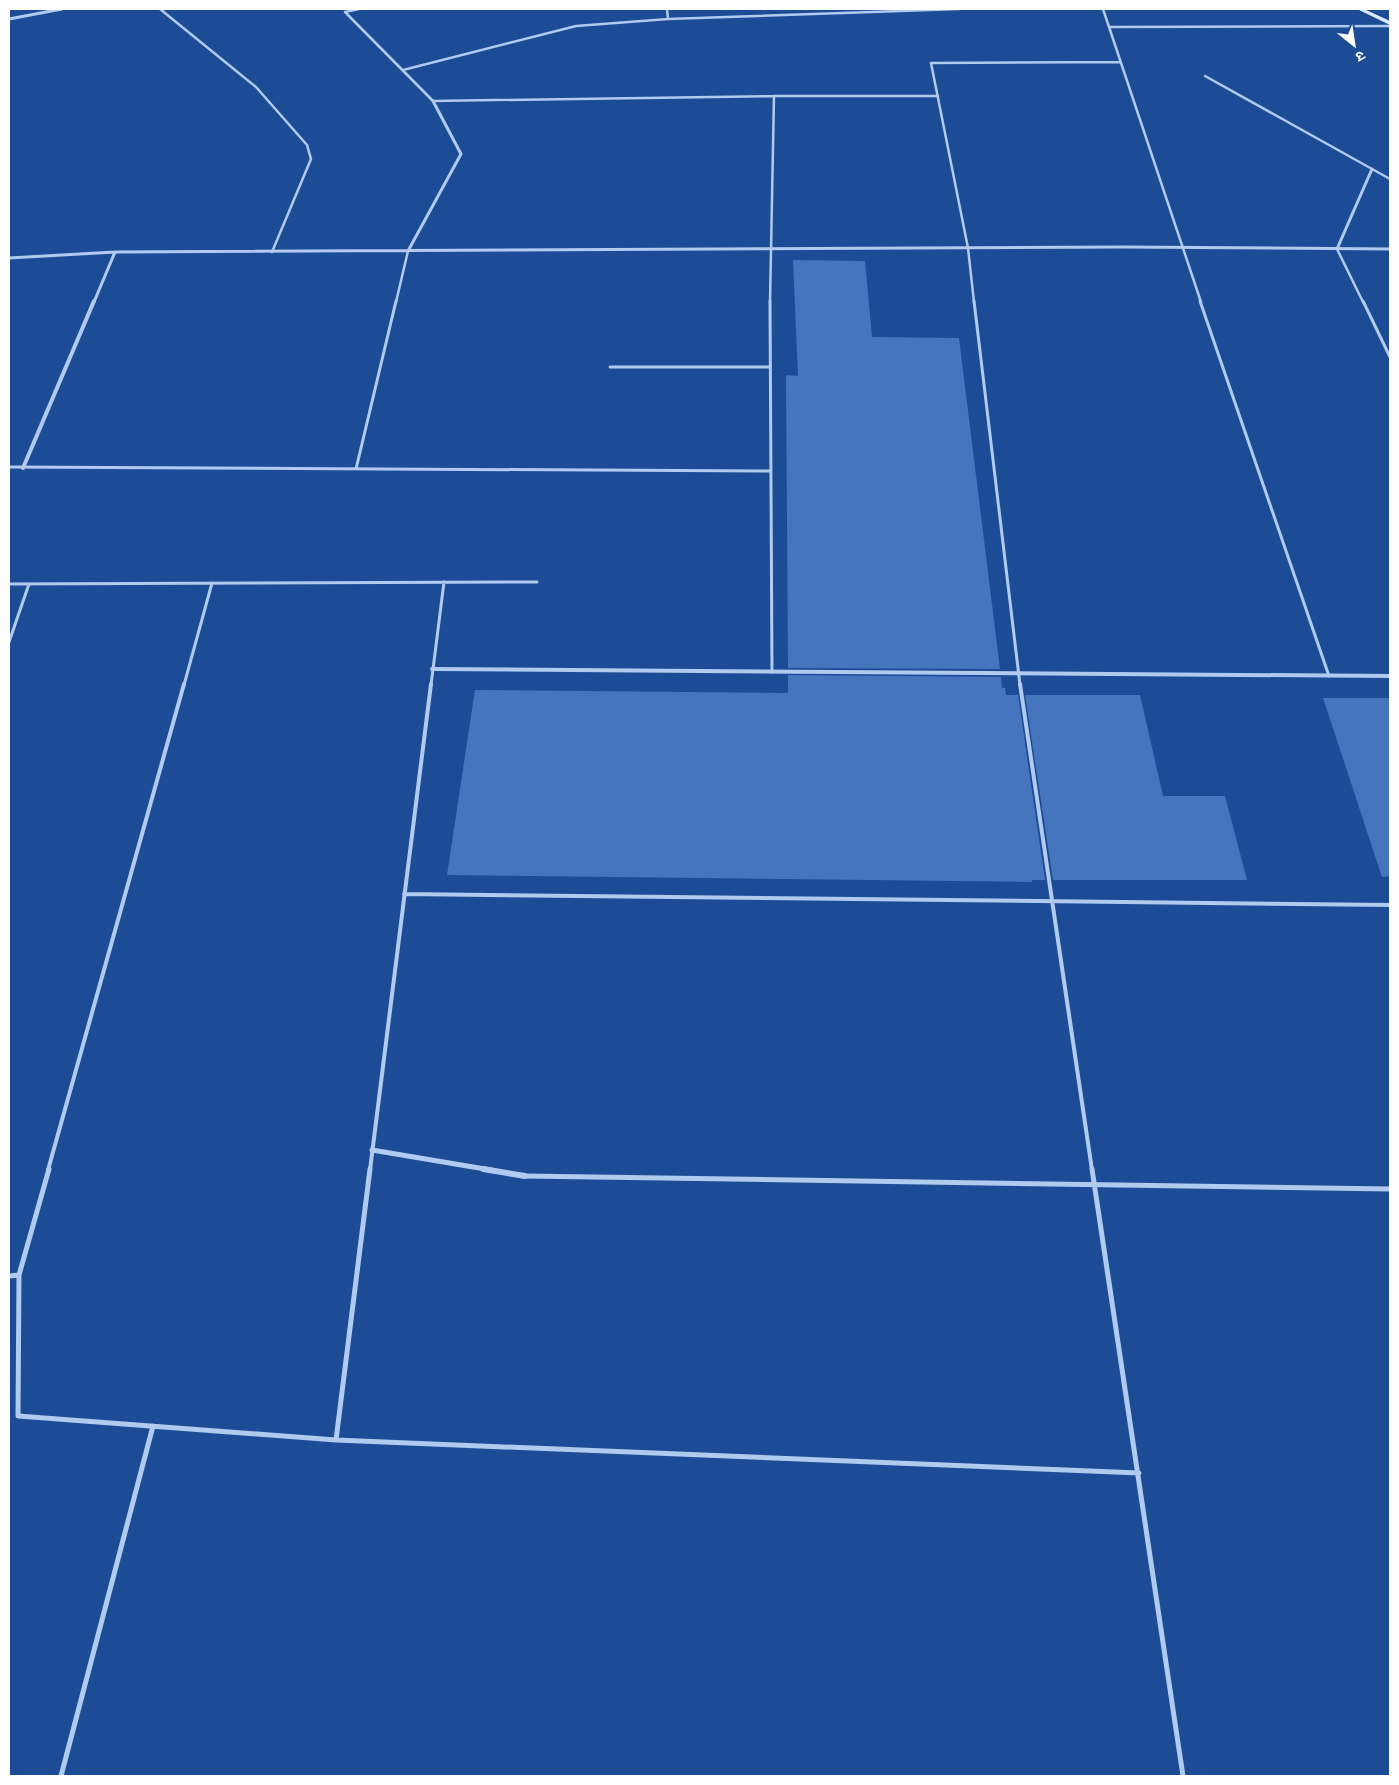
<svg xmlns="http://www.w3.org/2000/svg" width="1399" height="1785" viewBox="0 0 1399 1785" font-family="'Varela Round','Noto Sans Devanagari',sans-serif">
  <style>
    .building { fill: #4575bd }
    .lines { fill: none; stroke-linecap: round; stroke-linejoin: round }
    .lane-far3 { stroke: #b1caef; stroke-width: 2.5 }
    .lane-far2 { stroke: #b1caef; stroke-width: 3 }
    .lane-far1 { stroke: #b1caef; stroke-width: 4 }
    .lane { stroke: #b1caef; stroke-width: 5 }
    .street-far3 { stroke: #b1caef; stroke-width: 3 }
    .street-far2 { stroke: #b1caef; stroke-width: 4 }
    .street-far1 { stroke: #b1caef; stroke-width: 5 }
    .street { stroke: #b1caef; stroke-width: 6 }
    .secondary { fill: #dee9fb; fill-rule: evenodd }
  </style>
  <rect width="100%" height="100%" fill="#1d4c96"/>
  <path class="building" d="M793 260 865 261 872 337 959 338 1000 669 788 668 786 375 798 376Z
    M788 675 1001 677 1002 688H1005L1006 695H1018L1045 880H1032V882L447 875 475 690 788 693Z
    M1025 695H1140L1163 796H1225L1247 880H1053Z
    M1323 698H1390V876L1382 877Z"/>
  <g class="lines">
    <path class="lane-far3" d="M160 9 256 87 307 145 311 159 272 252
      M359 9 345 12 433 101 774 96H938
      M667 9 668 19
      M1103 9 1201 302
      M1109 27 1390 26
      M403 70 576 26 668 19 959 9
      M1205 76 1390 179
      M1337 249 1363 302
      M396 302 408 251
      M770 302 774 96
      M974 302 968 248 931 63 1120 62"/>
    <path class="lane-far2" d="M770 301 772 672
      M974 301 1020 685
      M1200 301 1329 676
      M1363 301 1390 357
      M610 367H770
      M9 467 771 471
      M356 469 396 301
      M9 584 537 582
      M9 642 29 584
      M184 685 212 583
      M431 685 444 582"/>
    <path class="lane-far1" d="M1020 684 1092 1170
      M404 894 1390 905
      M48 1170 184 684
      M370 1170 431 684"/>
    <path class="lane" d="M49 1169 19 1275 18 1416 336 1440 1139 1473
      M1092 1169 1183 1776
      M525 1176 1390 1189
      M9 1276 19 1275
      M336 1440 370 1169
      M61 1776 153 1426"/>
    <path class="street-far3" d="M9 19 62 9
      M1337 249 1372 169
      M408 251 461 154 433 101
      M9 258 115 252 1123 247 1390 249
      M94 302 115 252"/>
    <path class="street-far2" d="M23 468 94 301
      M432 669 1390 676"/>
    <path class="street-far1" d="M372 1150 491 1170"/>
    <path class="street" d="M483 1169 525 1176"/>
    <path class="secondary" d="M1357 9H1364L1390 21V25Z"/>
  </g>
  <rect width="1399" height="1785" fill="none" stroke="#ffffff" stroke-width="20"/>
  <g transform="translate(1354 45) rotate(150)" stroke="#1d4c96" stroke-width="4" paint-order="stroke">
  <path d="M0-4L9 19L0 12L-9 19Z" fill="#ffffff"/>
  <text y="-8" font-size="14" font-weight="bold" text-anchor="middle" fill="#ffffff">उ</text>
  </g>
</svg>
